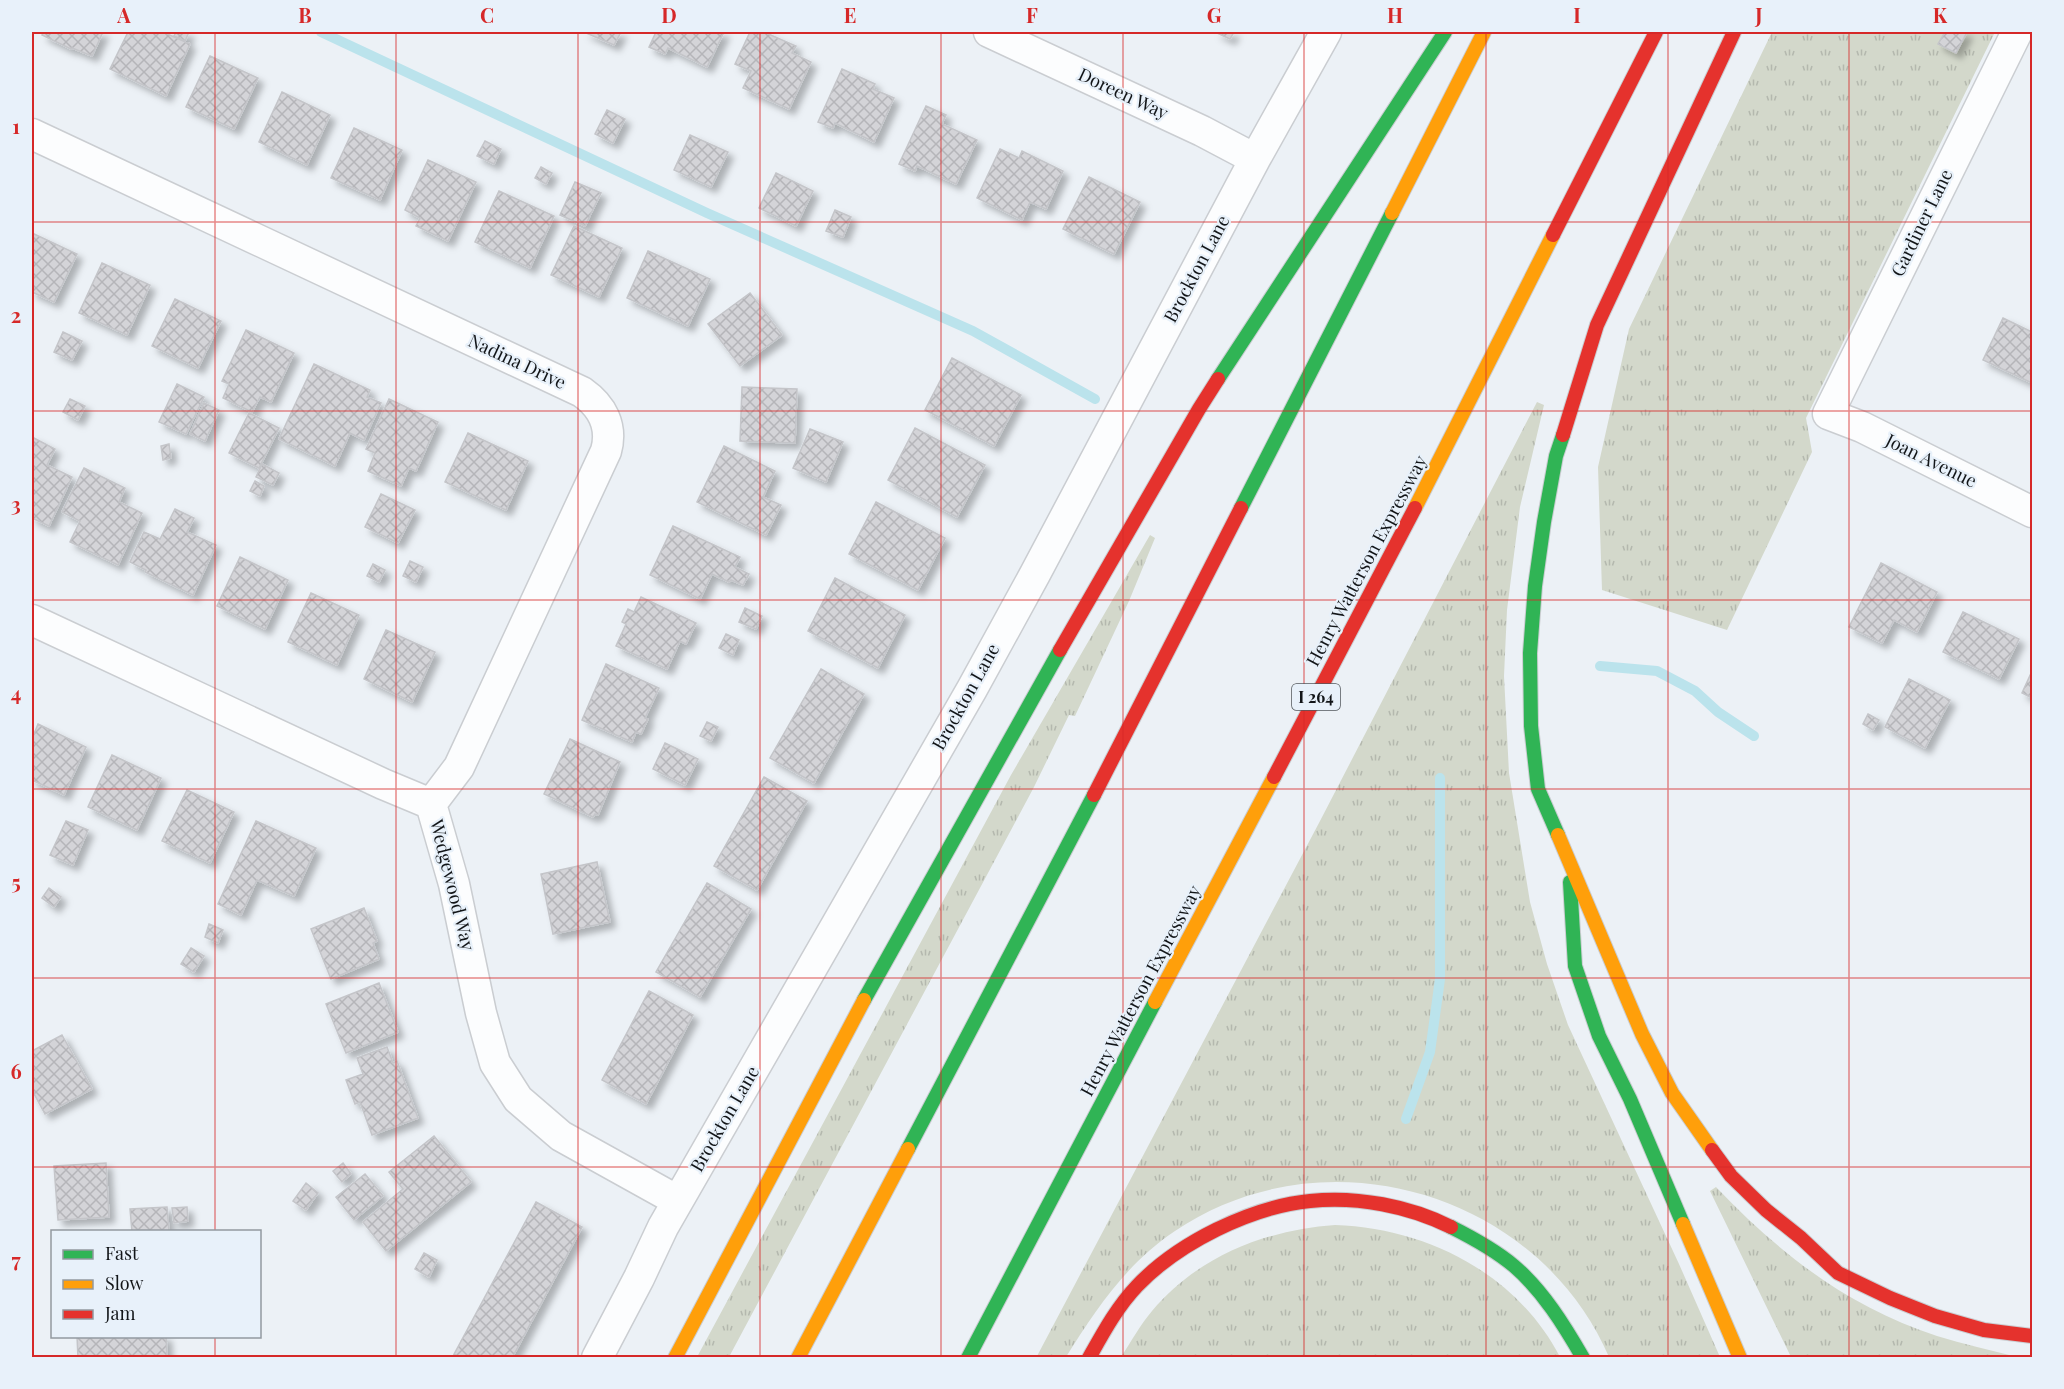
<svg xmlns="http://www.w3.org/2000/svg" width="2064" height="1389" viewBox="0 0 2064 1389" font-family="'Playfair Display',serif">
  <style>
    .grass { fill: url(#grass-tufts) }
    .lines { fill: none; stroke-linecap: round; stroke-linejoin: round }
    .stream { stroke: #bbe3ec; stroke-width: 10 }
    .building { fill: url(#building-cross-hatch); stroke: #c4c5c9; stroke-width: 1.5; filter: url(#shadow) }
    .street-casing { stroke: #cacdd1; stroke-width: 33 }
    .fast-casing { stroke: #cacdd1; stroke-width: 16 }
    .slow-casing { stroke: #cacdd1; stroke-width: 16 }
    .jam-casing { stroke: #cacdd1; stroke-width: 16 }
    .street { stroke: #fcfdfe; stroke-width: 30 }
    .fast { stroke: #30b455; stroke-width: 14 }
    .slow { stroke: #ff9f0a; stroke-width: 14 }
    .jam { stroke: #e5322d; stroke-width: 14 }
    .grid { fill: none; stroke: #d62828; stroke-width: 1.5; stroke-opacity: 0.55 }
    .labels { text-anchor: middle; stroke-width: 4.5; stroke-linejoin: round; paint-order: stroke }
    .shield { fill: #e8f1fa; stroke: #52575c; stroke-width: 1.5 }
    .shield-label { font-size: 16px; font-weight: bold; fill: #121518 }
    .street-label { font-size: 18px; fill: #121518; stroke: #e8f1fa }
    .neatline { fill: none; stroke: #d62828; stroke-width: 2 }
    .grid-label { font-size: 20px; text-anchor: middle; font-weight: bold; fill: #d62828 }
  </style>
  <defs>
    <pattern id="grass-tufts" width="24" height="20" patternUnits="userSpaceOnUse" patternTransform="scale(1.5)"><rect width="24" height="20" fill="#d3d8cb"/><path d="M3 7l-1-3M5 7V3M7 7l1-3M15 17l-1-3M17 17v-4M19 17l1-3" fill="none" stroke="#b4b8ae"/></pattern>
    <pattern id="building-cross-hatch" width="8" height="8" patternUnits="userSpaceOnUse" patternTransform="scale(1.5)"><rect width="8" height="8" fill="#d4d4d8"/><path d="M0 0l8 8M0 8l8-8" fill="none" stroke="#b5b5b9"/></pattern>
    <filter id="shadow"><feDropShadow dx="5.5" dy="5.5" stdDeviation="3" flood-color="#0004"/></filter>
  </defs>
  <rect width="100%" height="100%" fill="#ecf1f6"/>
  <path class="grass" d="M1772 32H1995L1806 418 1812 452 1727 630 1602 590 1598 467 1629 329Z
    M1537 402 1544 405 1520 507 1507 610 1504 676 1509 773 1530 902 1547 964 1568 1025 1679 1264 1720 1357H1609C1538 1192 1324 1130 1175 1231 1127 1263 1096 1309 1066 1357L1036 1358 1320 821Z
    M1150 535 1155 538 1129 601 1075 716 1069 715 1034 787 729 1357H697L1011 775Z
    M1716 1187C1780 1254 1848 1307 1937 1336 1963 1344 1991 1350 2017 1357H1791L1710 1191Z
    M1335 1225C1427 1228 1517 1274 1560 1357H1121C1131 1342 1140 1325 1152 1311 1198 1256 1266 1230 1335 1225Z"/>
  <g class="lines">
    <path class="stream" d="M321 32 707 213 973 331 1095 399
      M1600 666 1657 671 1695 691 1718 712 1754 736
      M1406 1119 1430 1052 1440 979V778"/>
  </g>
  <path class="building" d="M44 32H103L92 56 72 48 71 49 42 35Z
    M128 32H163L190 44 166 96 110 69Z
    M176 32H189L185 41 174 36Z
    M584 32H621L614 45Z
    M656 32H724L707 67 668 48 665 54 649 47Z
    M750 32H764L796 46 792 53 811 62 789 109 743 88 751 71 735 64Z
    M1215 32H1234L1230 39Z
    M1945 32H1967L1956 53 1938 44Z
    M210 56 258 78 234 129 186 107Z
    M842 69 875 84 873 89 894 98 874 142 835 123 833 128 818 122Z
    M282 92 330 115 307 165 259 142Z
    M926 106 946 115 942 124 977 140 956 184 917 166 915 171 899 164Z
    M607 110 625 119 613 143 595 134Z
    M354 128 402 150 380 200 331 178Z
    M690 135 728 152 711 187 674 170Z
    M485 141 501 149 494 164 477 156Z
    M1000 149 1019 158 1022 151 1063 171 1046 209 1030 202 1022 220 977 198Z
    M428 160 476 182 448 241 416 226 420 218 405 210Z
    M541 167 552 173 546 184 535 178Z
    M776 173 813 191 796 226 759 208Z
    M1089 177 1140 202 1114 254 1063 229Z
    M575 182 601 193 585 226 560 215Z
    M499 191 554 216 530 268 475 242Z
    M835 210 851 217 843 237 826 231Z
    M574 226 622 248 599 297 551 275Z
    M32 233 77 254 54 302 32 292Z
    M648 251 710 279 688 326 627 298Z
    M102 263 150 285 127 335 79 313Z
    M750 293 782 335 740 366 708 324Z
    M175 299 221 321 198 368 152 346Z
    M2003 318 2032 332V383L1983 360Z
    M246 330 294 353 271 402 260 397 252 412 223 398 229 384 222 381Z
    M63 332 82 341 72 360 54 352Z
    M952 358 1021 395 994 446 925 410Z
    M314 364 370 390 367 397 381 403 364 440 350 433 335 466 279 439Z
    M177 384 204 397 186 434 159 422Z
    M742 387 797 389 795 443 740 441Z
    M70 399 85 406 78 420 63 412Z
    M389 399 438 422 416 471 409 468 401 486 368 471 375 453 366 449Z
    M204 403 219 410 205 441 190 434Z
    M249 413 279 428 259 468 229 453Z
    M915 428 985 465 957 517 888 480Z
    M810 429 843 442 826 482 793 468Z
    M468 433 528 461 506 510 445 482Z
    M32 437 55 449 47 465 72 477 49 526 32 518Z
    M169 444 171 458 163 460 161 446Z
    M724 446 775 471 763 497 781 505 766 535 697 502Z
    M262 464 279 473 273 485 256 477Z
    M84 468 125 488 119 502 142 513 118 565 70 542 80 521 62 512Z
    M255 481 264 486 260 496 250 491Z
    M381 494 415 510 398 543 365 527Z
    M876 502 945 538 918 590 849 554Z
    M175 509 194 518 187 532 216 545 193 595 145 572 146 570 130 562 144 532 160 539Z
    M673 526 740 557 735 567 749 574 743 585 731 580 729 582 712 574 700 599 650 575Z
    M240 557 288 580 265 629 217 606Z
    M410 561 423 567 416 582 403 576Z
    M1881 563 1937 592 1917 632 1894 620 1882 643 1849 627Z
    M373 564 385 570 379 582 367 576Z
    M835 578 905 615 878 668 808 631Z
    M311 593 359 615 337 665 288 642Z
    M641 597 696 623 686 644 680 641 667 669 616 646 626 624 622 622 628 609 634 612Z
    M745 608 762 616 756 629 739 622Z
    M1963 612 2019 639 1999 679 1943 652Z
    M386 630 435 652 412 702 364 679Z
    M726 634 739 640 733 655 719 648Z
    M606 664 659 688 645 718 648 719 641 734 636 732 632 742 582 720Z
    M821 669 864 694 814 783 770 758Z
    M2032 671V698L2022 693Z
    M1909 679 1950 700 1925 748 1885 727Z
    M1868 714 1879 720 1873 730 1863 724Z
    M707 722 718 727 711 741 700 736Z
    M38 724 86 747 64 795 32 780V739Z
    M570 739 620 762 598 815 595 814 593 817 544 794Z
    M665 743 698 759 685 785 653 769Z
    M112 755 161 778 137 830 88 807Z
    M764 777 807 801 757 890 714 866Z
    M187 790 234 812 210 863 162 841Z
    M66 821 88 830 73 865 50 855Z
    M256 821 316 848 294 896 257 880 241 915 218 904Z
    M597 862 610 922 553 934 541 874Z
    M707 883 751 909 700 997 656 972Z
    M49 888 61 897 54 907 42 898Z
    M364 908 377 941 373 943 379 959 331 979 311 929Z
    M209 924 223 930 218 943 205 937Z
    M191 948 204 956 194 972 181 964Z
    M379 983 398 1032 346 1053 326 1004Z
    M649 991 693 1015 646 1104 602 1080Z
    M62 1035 92 1089 45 1114 32 1090V1051Z
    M387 1047 393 1063 397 1061 418 1118 372 1135 360 1102 355 1104 346 1080 363 1074 357 1058Z
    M434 1136 471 1182 386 1251 363 1222 403 1189 389 1172Z
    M106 1163 109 1217 58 1220 54 1166Z
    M343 1163 351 1174 342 1182 333 1171Z
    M365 1174 383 1196 354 1220 336 1197Z
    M306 1183 318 1193 306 1210 293 1201Z
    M536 1202 582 1227 512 1358H452Z
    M167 1207 169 1231 132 1232 130 1209Z
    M187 1207 188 1221 174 1223 172 1208Z
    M424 1253 437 1260 429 1277 415 1269Z
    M77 1336H166L167 1358H78Z"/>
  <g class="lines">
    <g class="street-casing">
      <path id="street" d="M989 32 1202 131 1255 159
        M2017 32 1828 414 1862 427 2032 512
        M32 134 582 392C602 406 613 426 606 451L459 767 431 804
        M32 620 383 784 431 804
        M431 804 454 884 481 1013 495 1063 518 1099 561 1136 678 1201
        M597 1358 639 1278 663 1227 972 689 1035 574 1255 159 1326 32"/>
    </g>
    <g class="fast-casing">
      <path id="fast" d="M1218 379 1445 32
        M1241 508 1392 213
        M1558 835 1538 789 1531 726 1530 653 1535 586 1544 522 1556 456 1563 435
        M1570 882 1575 966 1599 1036 1630 1099 1683 1224
        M864 1000 1060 650
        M908 1149 1094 795
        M1451 1227C1473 1238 1495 1250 1514 1266 1543 1291 1564 1325 1583 1358
        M968 1358 1155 1002"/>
    </g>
    <g class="slow-casing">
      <path id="slow" d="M1392 213 1484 32
        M1415 508 1553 235
        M1558 835 1642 1034 1672 1093 1712 1150
        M1155 1002 1274 777
        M1683 1224 1740 1358
        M675 1358 864 1000
        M798 1358 908 1149"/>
    </g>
    <g class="jam-casing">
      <path id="jam" d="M1553 235 1656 32
        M1563 435 1597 325 1734 32
        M1060 650 1199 409 1218 379
        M1274 777 1415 508
        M1094 795 1241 508
        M1712 1150 1731 1176 1766 1210 1801 1238 1838 1273 1890 1298 1935 1316 1984 1330 2032 1336
        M1089 1358C1103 1333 1117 1307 1137 1286 1178 1243 1250 1207 1310 1201 1357 1196 1409 1206 1451 1227"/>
    </g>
    <use href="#street" class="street"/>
    <use href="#fast" class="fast"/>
    <use href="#slow" class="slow"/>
    <use href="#jam" class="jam"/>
  </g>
  <path class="grid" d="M215 32V1232M396 32V1358M578 32V1358M760 32V1358M941 32V1358M1123 32V1358M1304 32V1358M1486 32V1358M1668 32V1358M1849 32V1358M32 222H2032M32 411H2032M32 600H2032M32 789H2032M32 978H2032M32 1167H2032M215 1336V1358"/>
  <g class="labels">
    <rect class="shield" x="1292" y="684" width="48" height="26" rx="4.5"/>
    <g class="shield-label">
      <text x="1316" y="703">I 264</text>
    </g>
    <g class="street-label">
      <text transform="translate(1123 94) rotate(25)" y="6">Doreen Way</text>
      <text transform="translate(1922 223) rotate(-64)" y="6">Gardiner Lane</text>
      <text transform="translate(1197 269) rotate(-62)" y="6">Brockton Lane</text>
      <text transform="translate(517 362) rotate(25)" y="6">Nadina Drive</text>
      <text transform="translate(1931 461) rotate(26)" y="6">Joan Avenue</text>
      <text transform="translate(1367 561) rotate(-62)" y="6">Henry Watterson Expressway</text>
      <text transform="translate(966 697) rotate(-61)" y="6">Brockton Lane</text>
      <text transform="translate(452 885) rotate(76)" y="6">Wedgewood Way</text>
      <text transform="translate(1141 991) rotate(-62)" y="6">Henry Watterson Expressway</text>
      <text transform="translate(725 1119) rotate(-60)" y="6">Brockton Lane</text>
    </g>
  </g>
  <rect width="2064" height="1389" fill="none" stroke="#e8f1fa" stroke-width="66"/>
  <rect x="51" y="1230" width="210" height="108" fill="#e8f1fa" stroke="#9299a0" stroke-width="1.5"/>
  <rect x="63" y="1250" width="30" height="9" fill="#30b455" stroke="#9299a0" stroke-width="1.5"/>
  <text x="105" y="1260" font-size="18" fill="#121518">Fast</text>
  <rect x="63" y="1280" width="30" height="9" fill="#ff9f0a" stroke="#9299a0" stroke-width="1.5"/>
  <text x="105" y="1290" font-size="18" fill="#121518">Slow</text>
  <rect x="63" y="1310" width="30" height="9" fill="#e5322d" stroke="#9299a0" stroke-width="1.5"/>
  <text x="105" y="1320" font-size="18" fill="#121518">Jam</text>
  <rect x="33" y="33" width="1998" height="1323" class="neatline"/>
  <g class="grid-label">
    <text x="124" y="23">A</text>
    <text x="305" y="23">B</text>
    <text x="487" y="23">C</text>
    <text x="669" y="23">D</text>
    <text x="850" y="23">E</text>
    <text x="1032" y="23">F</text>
    <text x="1214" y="23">G</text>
    <text x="1395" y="23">H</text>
    <text x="1577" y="23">I</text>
    <text x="1759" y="23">J</text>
    <text x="1940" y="23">K</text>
    <text x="16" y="134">1</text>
    <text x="16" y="323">2</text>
    <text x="16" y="512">3</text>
    <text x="16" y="701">4</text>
    <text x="16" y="890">5</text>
    <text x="16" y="1079">6</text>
    <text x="16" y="1268">7</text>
  </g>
</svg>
